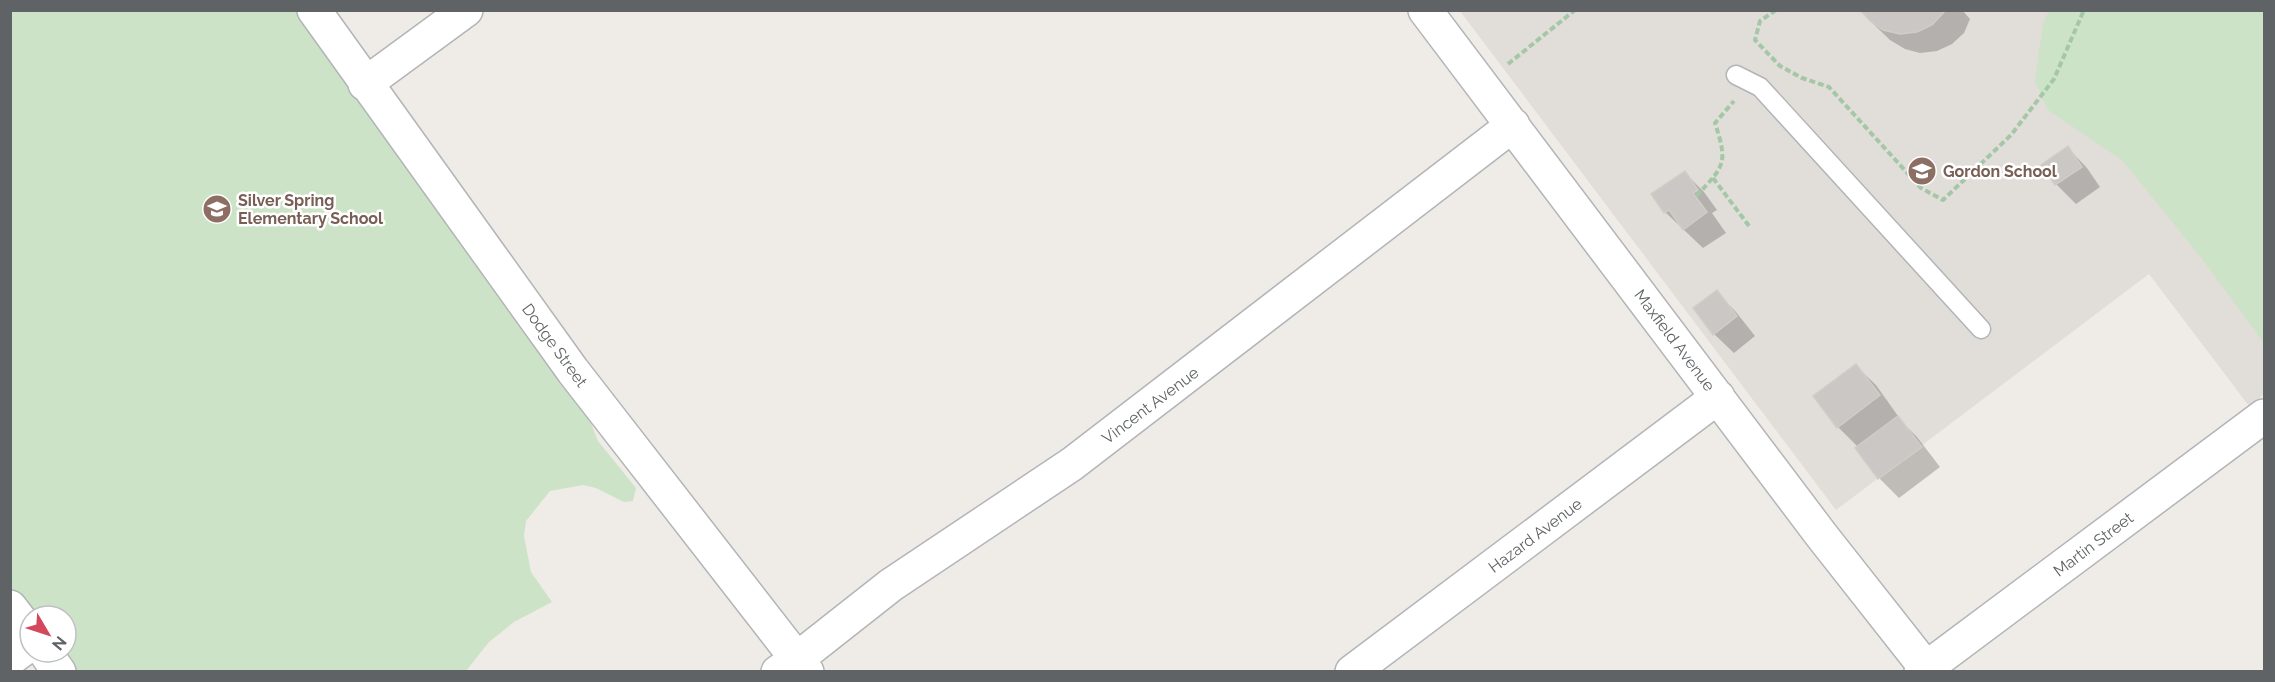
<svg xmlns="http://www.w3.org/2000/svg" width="2275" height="682" viewBox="0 0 2275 682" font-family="Raleway,sans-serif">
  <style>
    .education { fill: #e1ddd9 }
    .green { fill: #cde3c7 }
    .shadow { fill: #0003 }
    .building { fill: #cac7c4; stroke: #d3ccc6; stroke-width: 1.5 }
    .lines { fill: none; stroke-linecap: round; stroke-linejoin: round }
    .lane-casing { stroke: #b2b5b7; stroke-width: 21 }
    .street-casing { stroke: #b2b5b7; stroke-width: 36 }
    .secondary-casing { stroke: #b1b5b8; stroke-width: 36 }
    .path { stroke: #a4c8a7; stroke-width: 4; stroke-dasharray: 6 3; stroke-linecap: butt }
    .lane { stroke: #fff; stroke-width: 18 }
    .street { stroke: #fff; stroke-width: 33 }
    .secondary { stroke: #fff; stroke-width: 33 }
    .labels { text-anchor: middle; stroke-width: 5; stroke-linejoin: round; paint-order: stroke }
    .education-label { font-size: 16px; font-weight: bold; fill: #785e54; stroke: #fff; text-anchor: start }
    .street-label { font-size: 16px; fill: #5f6365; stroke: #fff }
  </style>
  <rect width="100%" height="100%" fill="#efece7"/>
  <path class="education" d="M1460 11H2264V394L2249 406 2149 274 1836 510Z"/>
  <path class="green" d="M11 11H318L607 412 590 421 598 441 636 488 633 501 624 502 596 488 583 485 550 491 526 521 524 536 531 572 552 602 514 622 489 642 466 671H64L48 652H66V616H30L11 603Z
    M2049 11H2264V343L2202 259 2123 161 2048 110 2035 81 2043 23Z"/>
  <path class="shadow" d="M1859 10H1962L1970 19 1964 33 1952 44 1937 51 1920 53 1905 49 1890 40Z
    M2068 148 2087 168 2100 187 2076 204 2056 184Z
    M1685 173 1704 192 1717 210 1712 213 1726 233 1703 248 1665 212 1653 195Z
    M1717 292 1736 312 1755 336 1734 353 1714 334Z
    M1856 366 1876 385 1898 416 1897 417 1917 437 1940 467 1899 498 1879 478 1857 448 1858 447 1838 427Z"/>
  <path class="building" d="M1861 10H1946L1932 25 1917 32 1900 34 1883 30 1869 20Z
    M2068 146 2082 167 2055 185 2041 165Z
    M1685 171 1698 190 1693 193 1707 212 1683 230 1669 210 1664 213 1651 194Z
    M1717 290 1737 316 1713 335 1693 308Z
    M1856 364 1880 395 1837 428 1813 396Z
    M1898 416 1922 447 1878 479 1855 448Z"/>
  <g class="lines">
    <g class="lane-casing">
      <path id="lane" d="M1736 75 1760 87 1981 329"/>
    </g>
    <g class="street-casing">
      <path id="street" d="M314 10 573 371 807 672
        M1425 10 1822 536 1926 668
        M365 84 466 10
        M10 607 30 633
        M45 652 59 672
        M10 659 30 644
        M778 672 797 659 891 585 1072 464 1513 125
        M1352 672 1718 397"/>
    </g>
    <g class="secondary-casing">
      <path id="secondary" d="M1921 672 2264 416"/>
    </g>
    <path class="path" d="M1776 10 1760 21 1755 40 1780 66 1802 78 1829 87 1921 188 1943 200 2011 135 2054 79 2084 10
      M1508 64 1575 10
      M1713 178 1749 226
      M1696 196C1725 166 1728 163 1715 123L1734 101"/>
    <use href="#lane" class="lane"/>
    <use href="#street" class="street"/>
    <use href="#secondary" class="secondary"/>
  </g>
  <defs>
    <g id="school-disc" transform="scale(1.5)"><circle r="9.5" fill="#8d6e63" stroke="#fff"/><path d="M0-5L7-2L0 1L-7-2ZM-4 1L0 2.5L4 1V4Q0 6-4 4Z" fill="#fff"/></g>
  </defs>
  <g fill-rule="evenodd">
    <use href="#school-disc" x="1922" y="171"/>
    <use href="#school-disc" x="217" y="209"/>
  </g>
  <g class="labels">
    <g class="education-label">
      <text x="1943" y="177">Gordon School</text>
      <text x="238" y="206">Silver Spring<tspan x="238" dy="18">Elementary School</tspan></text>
    </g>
    <g class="street-label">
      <text transform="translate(1675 340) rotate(53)" y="6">Maxfield Avenue</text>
      <text transform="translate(555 345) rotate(54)" y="6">Dodge Street</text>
      <text transform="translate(1150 405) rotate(-37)" y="6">Vincent Avenue</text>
      <text transform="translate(1535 535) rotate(-37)" y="6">Hazard Avenue</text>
      <text transform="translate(2093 544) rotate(-37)" y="6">Martin Street</text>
    </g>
  </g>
  <rect width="2275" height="682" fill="none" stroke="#5f6365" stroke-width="24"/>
  <g transform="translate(48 634) rotate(129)"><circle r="28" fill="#ffffff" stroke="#bfc1c1" stroke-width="1.5"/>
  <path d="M0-4.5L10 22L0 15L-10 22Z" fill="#d3495b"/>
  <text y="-9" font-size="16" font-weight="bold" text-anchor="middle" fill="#5f6365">N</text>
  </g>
</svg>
